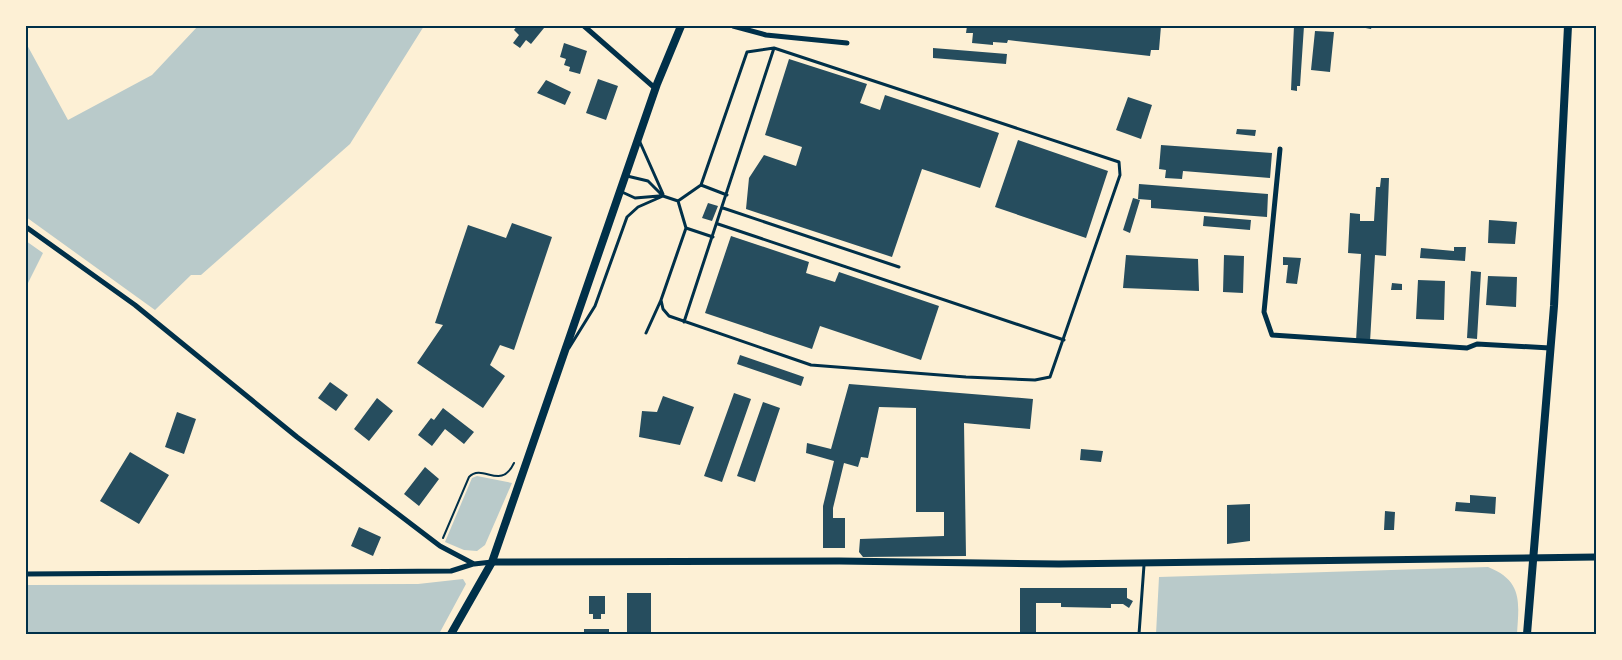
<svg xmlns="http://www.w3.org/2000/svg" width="1622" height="660" viewBox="0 0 1622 660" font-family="Lato,sans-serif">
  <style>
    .green { fill: #b9caca }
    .building { fill: #264d5e }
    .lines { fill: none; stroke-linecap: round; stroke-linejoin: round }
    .path { stroke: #003049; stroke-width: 2 }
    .service { stroke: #003049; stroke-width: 3 }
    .minor { stroke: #003049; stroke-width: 5 }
    .tertiary { stroke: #003049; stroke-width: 7 }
    .secondary { stroke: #003049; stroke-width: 8 }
    .primary { stroke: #003049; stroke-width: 8 }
    .neatline { fill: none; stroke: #003049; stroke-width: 2 }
  </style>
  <rect width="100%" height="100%" fill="#fdf0d5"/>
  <path class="green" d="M198 26H424L350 144 201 275H191L155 310 26 217V43L68 120 152 75Z
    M26 241 43 253 26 287Z
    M477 476 512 483 485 545 477 551 464 550 445 542 472 478Z
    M1488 567C1523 581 1519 602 1517 634H1156L1159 577Z
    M463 579 466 584 439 634H26V585L418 584Z"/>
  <path class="building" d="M517 26H541L544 28 531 44 526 40 520 48 513 43 519 35 514 30Z
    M967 26H1161L1159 50H1151L1150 56 1008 40 1007 43 993 42V45L972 43 973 33H966Z
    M1294 26H1304L1300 86H1297V91L1291 90Z
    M1355 26H1372L1371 29Z
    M1315 31 1334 32 1330 72 1311 70Z
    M564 43 587 51 580 74 569 71 570 67 564 65 566 59 560 57Z
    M933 48 1007 54 1006 64 933 58Z
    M789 59 867 84 860 103 880 110 885 95 999 133 980 188 922 169 892 257 746 209 749 178 764 155 796 166 802 147 765 135Z
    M598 79 618 86 606 120 586 113Z
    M546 80 571 92 565 105 537 93Z
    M1128 97 1152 105 1141 139 1116 130Z
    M1237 129 1256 130 1255 136 1236 134Z
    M1018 140 1108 171 1086 238 995 207Z
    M1161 145 1272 153 1270 178 1183 171 1182 179 1165 178 1166 170 1159 169Z
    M1381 178H1389L1386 256 1375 255 1370 342 1356 341 1361 254 1348 253 1350 213 1360 214V221H1374L1376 187H1380Z
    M1139 184 1268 194 1267 217 1151 208V200L1138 199Z
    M1133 198 1140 200 1130 233 1123 230Z
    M708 203 718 206 712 221 702 218Z
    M1204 216 1251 220 1250 230 1203 226Z
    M1489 220 1517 222 1515 244 1488 243Z
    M512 223 552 237 514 350 500 345 490 365 505 376 483 408 417 363 443 325 435 323 468 225 506 238Z
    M731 236 809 262 806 273 835 282 839 272 939 306 921 360 820 326 812 349 705 313Z
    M1454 247H1466L1465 261 1420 258 1421 248 1454 251Z
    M1126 255 1198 259 1199 291 1123 288Z
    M1224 255 1244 256 1243 293 1223 292Z
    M1283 257 1301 258 1297 284 1286 283 1288 265H1283Z
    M1471 271 1481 272 1477 339 1467 338Z
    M1488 276 1517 277 1516 307 1486 305Z
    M1418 280 1445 281 1444 320 1416 319Z
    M1392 283 1402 284V290H1391Z
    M740 355 804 377 801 386 737 364Z
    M330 382 348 395 336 411 318 398Z
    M849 384 1033 399 1030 429 964 423 966 556 863 557 859 552 860 539 944 536V512H916V408L879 407 868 458 861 457 858 467 844 463 833 508V518H845V548H823V506L834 461 806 453 807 443 831 449Z
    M734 393 751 399 722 482 704 476Z
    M663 396 694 407 680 445 639 437 642 411 657 412Z
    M377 398 393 411 369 441 354 429Z
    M763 402 780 408 755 482 737 476Z
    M443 408 474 432 464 444 445 429 432 446 418 435 431 418 434 420Z
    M177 412 196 419 184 454 165 447Z
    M1081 449 1103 451 1101 462 1080 460Z
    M130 452 169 475 139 524 100 501Z
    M425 467 439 479 419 506 404 494Z
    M1470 495 1496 497 1495 514 1455 511 1456 502 1470 503Z
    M1250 504V541L1227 544V505Z
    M1385 511 1395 512 1394 530H1384Z
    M359 527 381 537 373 556 351 546Z
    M1020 588H1127V598L1133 601 1129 608 1123 604H1111V608L1061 607V603H1036V634H1020Z
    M627 593H651V634H627Z
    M589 596H605V614H601V619H593V614H589Z
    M584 629H609V634H584Z"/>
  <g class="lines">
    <path class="path" d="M443 538 469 477C483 463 501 491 514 463"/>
    <path class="service" d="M639 140 663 194
      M627 176 648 181 663 196 678 201 686 228 661 300 646 333
      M701 185 727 195
      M622 192 635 198 659 196
      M678 201 701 185 747 52 774 48 684 322
      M723 208 899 267
      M718 224 1064 340
      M686 228 713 237
      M661 300 663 309 669 316 811 365 966 377 1035 380 1050 377 1120 175 1119 162 774 48
      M569 348 595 306 627 217 638 207 663 196
      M1139 634 1144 565"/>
    <path class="minor" d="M584 26 656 89
      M733 26 766 35 847 43
      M1280 149 1264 312 1272 335 1467 348 1477 344 1550 348
      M26 227 135 305 297 437 440 546 474 564 492 562
      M26 574 451 571 473 564"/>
    <path class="tertiary" d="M492 562 839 561 1059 564 1596 557"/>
    <path class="secondary" d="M451 634 492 562 657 84 681 26"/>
    <path class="primary" d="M1527 634 1554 306 1568 26"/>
  </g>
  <rect width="1622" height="660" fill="none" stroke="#fdf0d5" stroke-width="54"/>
  <rect x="27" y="27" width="1568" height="606" class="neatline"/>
</svg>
